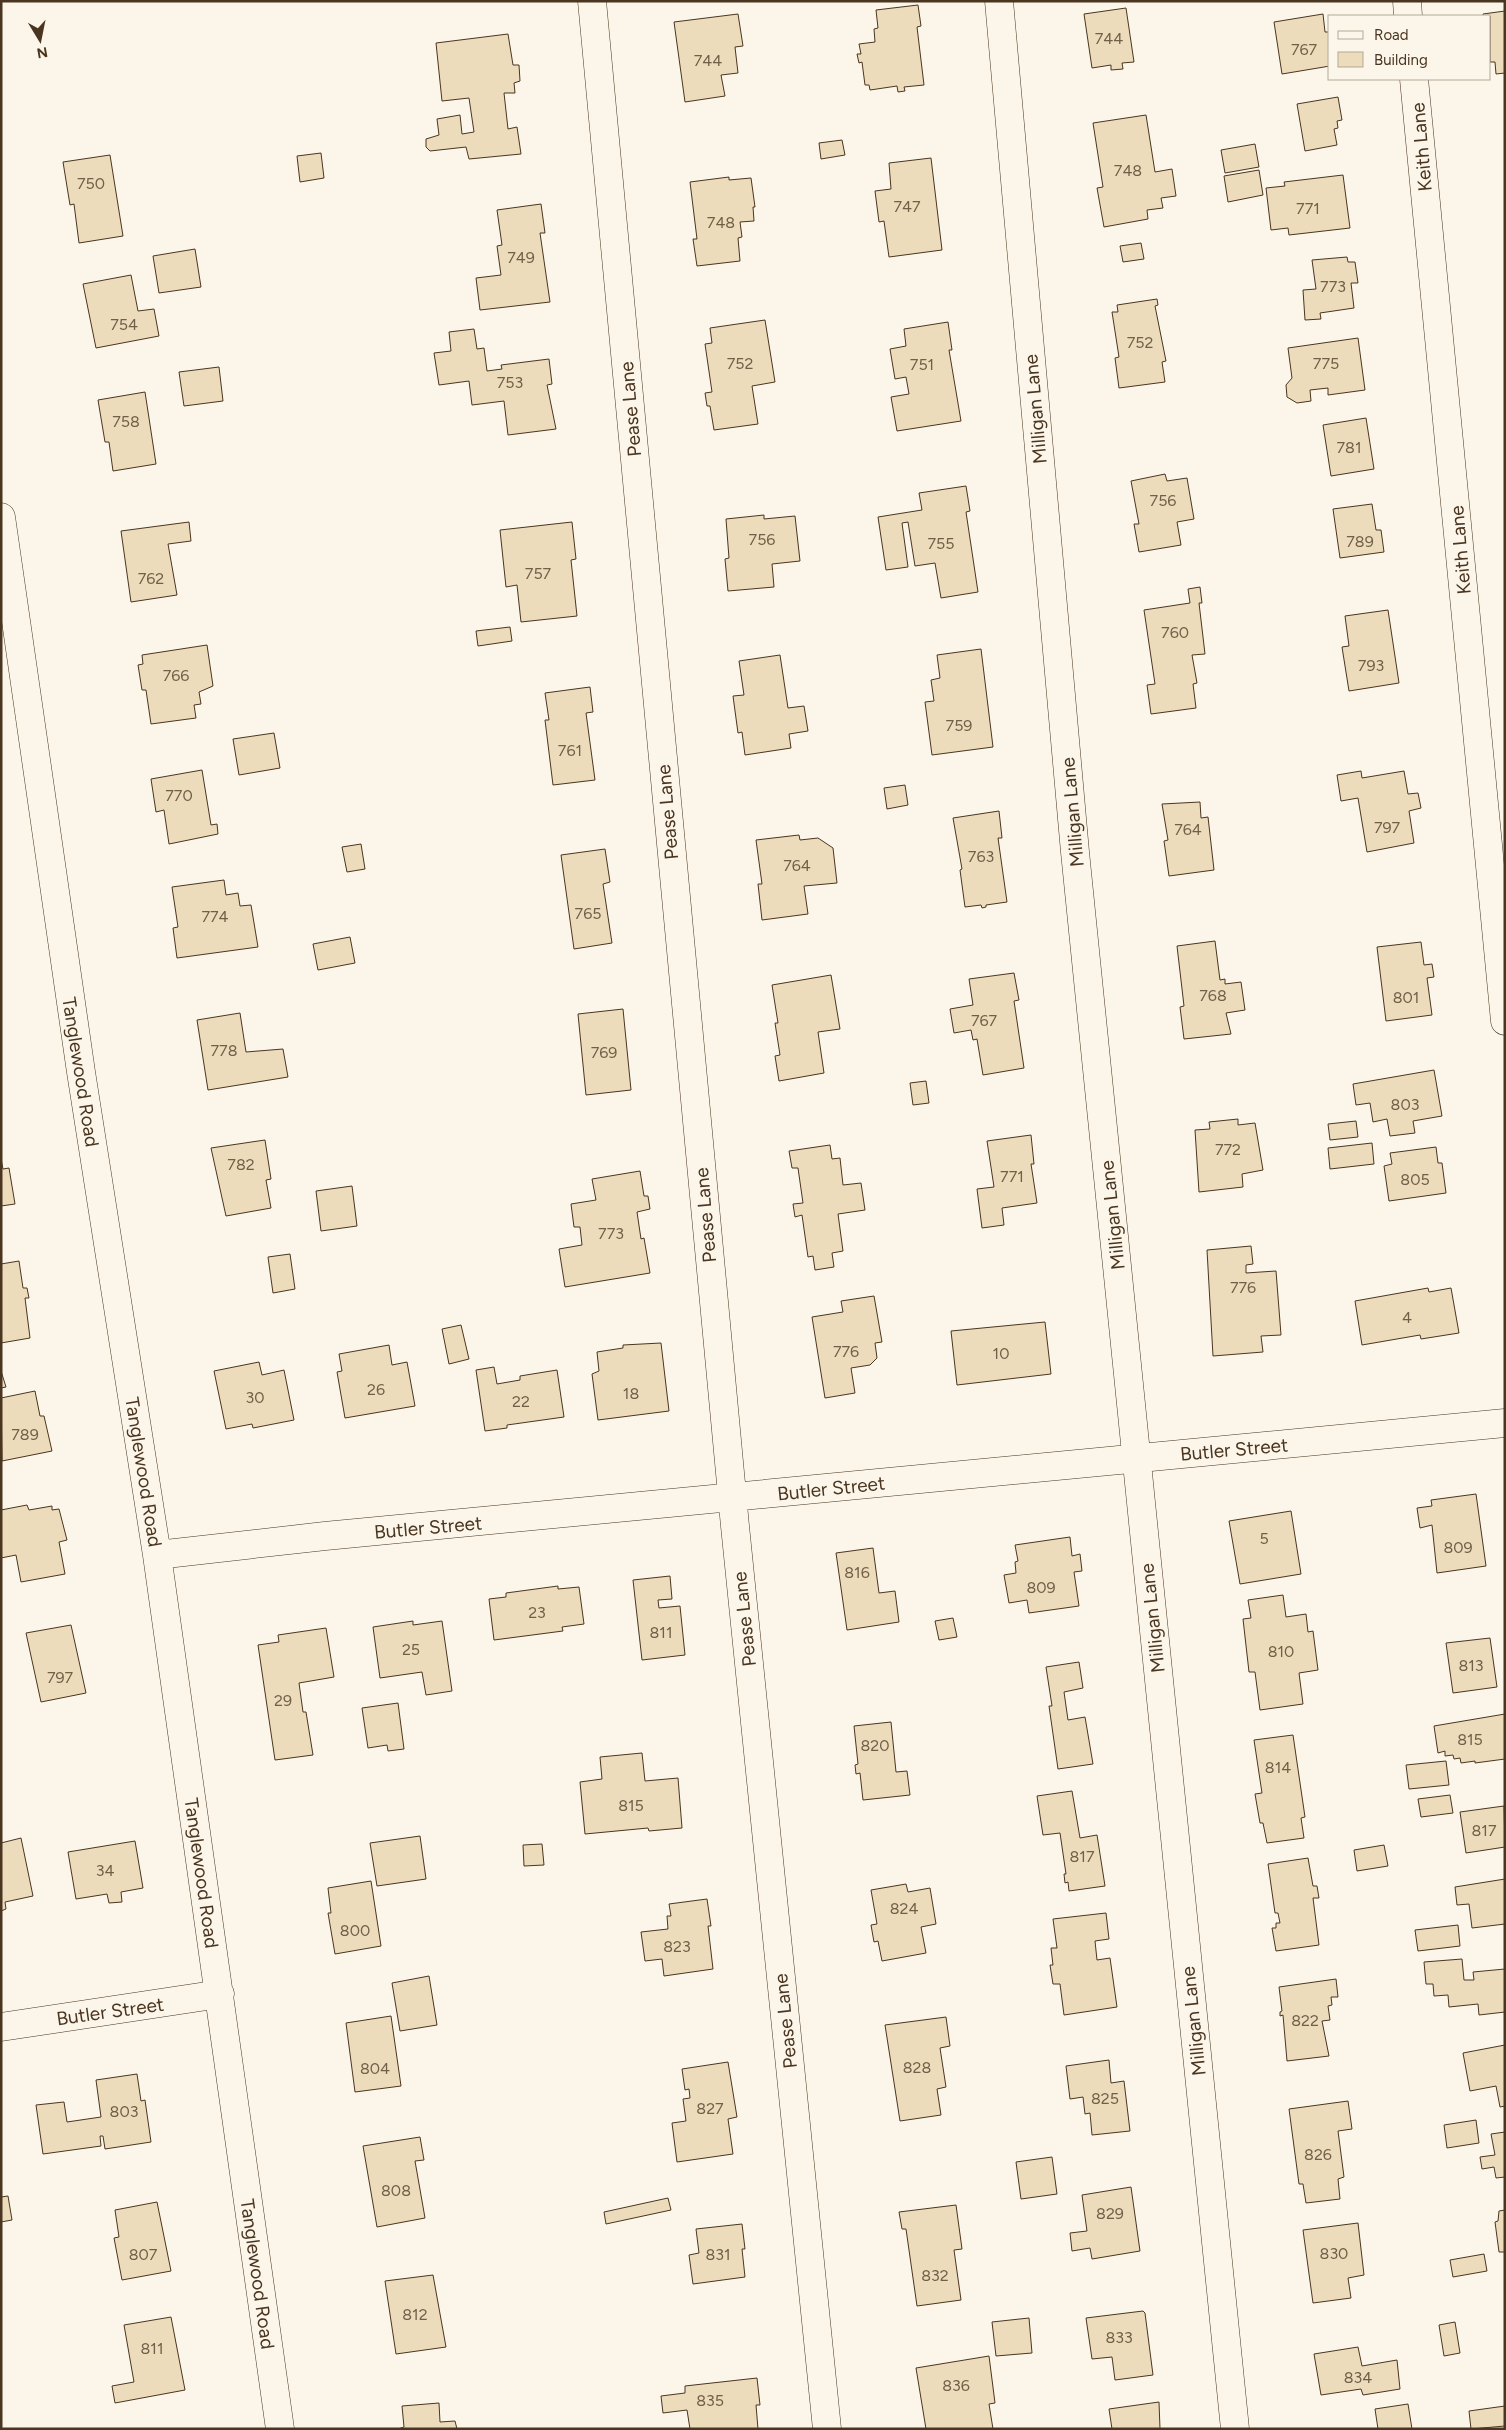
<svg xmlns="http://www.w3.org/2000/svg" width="1506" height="2430" viewBox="0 0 1506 2430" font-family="Figtree,sans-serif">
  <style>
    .building { fill: #ecdcbc; stroke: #4a3520 }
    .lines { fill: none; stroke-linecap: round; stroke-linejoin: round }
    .minor-casing { stroke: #4a3520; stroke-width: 29 }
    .minor { stroke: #fbf6e9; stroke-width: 28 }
    .labels { text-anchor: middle; stroke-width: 4; stroke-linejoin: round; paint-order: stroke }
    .number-label { font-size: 16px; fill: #725f47 }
    .street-label { font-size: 19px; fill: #4a3520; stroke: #fbf6e9 }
  </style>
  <rect width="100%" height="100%" fill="#fbf6e9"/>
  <path class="building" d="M918 5 921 26 917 27 924 85 904 87 905 91 898 92 897 86 870 90 869 85H865L862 62 859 63 857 54H861L859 44 875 42 874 29 878 28 876 10Z
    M1126 8 1134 62 1122 63 1123 69 1111 70V65L1092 68 1084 14Z
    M1505 11V73L1496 74 1495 62H1490V16H1483V14Z
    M738 14 743 46 735 47 738 73 721 75 725 96 685 102 674 22Z
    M1323 14 1325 32H1330V66L1282 74 1274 22Z
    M508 34 513 65H519L520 81 514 83 515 93H504L508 129 517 127 521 154 469 159 466 147 430 151 426 147V139L439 135 437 119 460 115 462 134 474 132 469 98 442 101 436 43Z
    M1338 97 1342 120 1337 121 1338 128 1334 129 1337 145 1305 151 1297 104Z
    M1146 115 1155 172 1172 169 1176 196 1161 198 1163 208 1147 210 1148 219 1104 227 1097 188 1103 187 1093 123Z
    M842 140 845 155 821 159 819 143Z
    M1255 144 1259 167 1225 173 1221 150Z
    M321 153 324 178 300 182 297 156Z
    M110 155 123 236 79 243 74 204 70 205 63 162Z
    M931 158 942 250 889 257 884 221 879 222 875 191 891 189 889 163Z
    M1259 170 1263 195 1228 202 1224 176Z
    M1343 175 1350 228 1289 235 1288 228 1271 230 1266 188 1285 186 1284 182Z
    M729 177V180L751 178 755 207H753L754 221 740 222 742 237 738 238 740 261 697 266 693 239H697L690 182Z
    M541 204 545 233H540L550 302 480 310 476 278 501 275 497 246 502 245 497 210Z
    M1141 243 1144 259 1123 262 1120 246Z
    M195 249 201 287 159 293 153 256Z
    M1347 257 1348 262H1355L1358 283H1351L1354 308 1320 313 1321 319 1305 320 1303 290 1316 289 1312 260Z
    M131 275 138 311 154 309 159 336 96 348 83 284Z
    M1157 299 1158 305 1155 306 1166 361 1162 362 1165 382 1119 388 1115 358 1119 357 1112 312H1118L1117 305Z
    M765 320 775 382 752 386 758 424 714 430 710 406H707L705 393 712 392 705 344 712 343 710 328Z
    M948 322 952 350H949L961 421 897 431 891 397 909 394 906 377 895 379 890 349 906 346 904 329Z
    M474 329 477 349 484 348 487 371 502 369 501 365 549 359 552 384 547 385 556 429 508 435 504 401 472 405 469 381 439 385 434 353 451 351 449 332Z
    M1358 338 1365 390 1328 395V388L1310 390 1311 401 1297 403 1287 397 1286 385 1292 378 1288 348Z
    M219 367 223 401 184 406 179 372Z
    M145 392 156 464 113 471 109 442H105L98 400Z
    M1366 418 1374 469 1331 476 1323 425Z
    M1165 474 1167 481 1187 478 1194 519 1177 522 1181 545 1139 552 1134 524H1139L1131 481Z
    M966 486 970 511 966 512 978 592 941 598 935 563 915 566 908 522 902 523 908 567 886 570 878 517 922 510 919 493Z
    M1372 504 1376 530H1381L1384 552 1340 558 1333 509Z
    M764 515V519L795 516 800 561 772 564 774 587 728 591 725 559 729 558 726 519Z
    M189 522 191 541 168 544 177 595 131 602 121 531Z
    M572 522 576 559 571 560 577 616 521 622 517 585 506 587 500 530Z
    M1200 587 1202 603H1199L1205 654 1192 655 1197 683 1193 684 1196 708 1151 714 1147 685 1155 684 1144 610 1190 603 1188 589Z
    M1388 610 1399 683 1349 691 1342 647 1349 646 1345 616Z
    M510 627 512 641 478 646 476 631Z
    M207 645 213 686 199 692 201 704 194 705 196 718 151 724 146 690H142L138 665 143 664 142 655Z
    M981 649 993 747 932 755 925 702 934 701 931 680 940 678 937 655Z
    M780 655 788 708 804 706 808 731 789 734 791 748 745 755 742 732 738 733 733 696 744 695 739 661Z
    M590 687 593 712 586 713 595 780 553 785 545 720H549L545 693Z
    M274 733 280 768 239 775 233 739Z
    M202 770 211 825 217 824 218 834 169 844 164 810 156 812 151 779Z
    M1361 771 1362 778 1404 771 1408 794 1418 793 1421 808 1409 811 1414 843 1367 852 1358 798 1341 801 1337 775Z
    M905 785 908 805 887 809 884 788Z
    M1200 802 1201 818 1208 817 1214 870 1169 876 1164 841 1168 840 1162 804Z
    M999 811 1002 838H998L1007 902 986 905V907L982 908 981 905 965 907 960 870 962 869 953 818Z
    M799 835 800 840 818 838 833 848 837 883 804 886 808 914 762 920 758 884H762L756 840Z
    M361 844 365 869 347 872 342 847Z
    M605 849 610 882 603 884 612 943 574 949 561 855Z
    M224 880 226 895 238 893 240 906 251 905 258 947 177 958 173 928 178 927 172 887Z
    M350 937 355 963 318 970 313 944Z
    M1215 941 1220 980 1225 979V984L1241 982 1245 1010 1226 1013 1231 1034 1184 1039 1180 1007 1184 1006 1177 946Z
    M1421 942 1424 965 1432 964 1434 977 1427 978 1432 1015 1386 1021 1377 947Z
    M1014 973 1019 1000 1014 1001 1024 1068 983 1075 977 1039 973 1040 971 1030 954 1033 950 1009 973 1005 969 979Z
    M831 975 840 1029 818 1032 824 1073 779 1081 775 1056 780 1055 775 1023H778L772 985Z
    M623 1009 631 1090 586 1095 578 1014Z
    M240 1013 246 1052 283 1049 288 1077 208 1090 197 1020Z
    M1434 1070 1442 1116 1413 1121 1415 1133 1390 1136 1387 1119 1373 1122 1370 1103 1356 1105 1353 1084Z
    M926 1081 929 1103 913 1105 910 1083Z
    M1238 1119V1125L1255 1123 1263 1170 1242 1174 1243 1187 1199 1192 1195 1130 1210 1129 1209 1122Z
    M1356 1121 1358 1137 1330 1140 1328 1124Z
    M1031 1135 1034 1164H1031L1037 1203 1002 1208 1004 1225 982 1228 977 1189 994 1187 987 1141Z
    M265 1140 271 1179 266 1180 271 1208 226 1216 211 1148Z
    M1372 1143 1374 1164 1330 1169 1328 1148Z
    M830 1145 832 1159 840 1158 843 1185 861 1183 865 1210 838 1214 843 1251 832 1253 834 1267 815 1270 813 1256 808 1257 802 1215 795 1217 793 1204 803 1203 798 1168H792L789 1151Z
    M1436 1147 1438 1163H1442L1446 1193 1389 1201 1384 1166 1392 1164 1390 1153Z
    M1 1159 3 1169 9 1168 15 1204 1 1206Z
    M640 1171 644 1196H648L650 1209 637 1212 641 1239 644 1238 650 1273 565 1287 559 1249 582 1245 580 1227H574L571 1204 596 1200 592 1179Z
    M352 1186 357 1226 321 1231 316 1191Z
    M1251 1246 1253 1264 1246 1265V1273L1276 1271 1281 1335 1261 1336 1263 1352 1213 1356 1207 1250Z
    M290 1254 295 1289 273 1293 268 1257Z
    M19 1261 23 1288H27L29 1298H25L30 1338 1 1343V1264Z
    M1428 1288 1429 1292 1451 1288 1459 1333 1421 1339 1420 1335 1362 1345 1355 1301Z
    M874 1296 882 1342 875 1343 877 1358 870 1365 851 1368 855 1393 825 1398 812 1317 843 1312 841 1301Z
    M1045 1322 1051 1374 957 1385 951 1331Z
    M461 1325 469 1359 449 1364 442 1329Z
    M661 1343 669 1411 598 1420 592 1374 599 1371 597 1352 623 1348V1345Z
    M389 1345 392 1365 407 1362 415 1406 345 1418 337 1372 342 1371 339 1354Z
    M259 1362 262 1375 284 1370 294 1420 253 1428 252 1424 226 1429 214 1371Z
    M494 1367 497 1384 520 1380V1376L557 1370 564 1417 507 1425V1428L485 1431 476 1370Z
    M1 1371 6 1387 1 1388Z
    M35 1391 40 1416H44L52 1451 2 1461 1 1398Z
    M1476 1494 1486 1566 1437 1573 1432 1525 1420 1528 1417 1508 1432 1506 1431 1500Z
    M27 1505 29 1510 52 1506V1510L59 1509 67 1540 59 1542 65 1574 21 1582 16 1555 1 1558V1510Z
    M1291 1511 1301 1574 1240 1584 1229 1521Z
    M1070 1537 1072 1556 1080 1554 1082 1571 1074 1572 1079 1606 1029 1613 1027 1600 1009 1603 1004 1575 1016 1573 1015 1562 1018 1561 1015 1545Z
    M873 1548 879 1593 895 1591 899 1622 847 1630 836 1553Z
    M670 1576 672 1599 658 1600 659 1608 680 1606 685 1655 642 1660 633 1580Z
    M558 1586V1589L579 1587 584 1624 562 1627 563 1631 494 1640 489 1599 506 1597V1593Z
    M1283 1595 1286 1617 1306 1614 1308 1632 1313 1631 1318 1670 1299 1673 1303 1704 1260 1710 1255 1672H1249L1243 1619 1251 1618 1248 1600Z
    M953 1618 957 1637 939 1640 935 1621Z
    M413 1621V1625L442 1621 452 1691 426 1695 422 1672 380 1678 373 1627Z
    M71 1625 86 1693 41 1702 26 1633Z
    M326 1628 334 1677 299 1683 303 1712H306L313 1755 275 1760 258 1645 279 1642 278 1635Z
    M1490 1638 1497 1687 1453 1693 1446 1643Z
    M1079 1662 1083 1688 1064 1692 1068 1720 1085 1717 1093 1764 1058 1769 1049 1706H1052L1046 1667Z
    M398 1703 404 1749 388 1751 387 1745 368 1748 362 1708Z
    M1505 1714V1759L1475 1763V1761L1461 1763 1460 1758 1454 1759 1453 1755 1445 1756V1751L1438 1753 1434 1726Z
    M891 1722 896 1772 907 1771 910 1795 863 1800 860 1773 856 1774 855 1765 858 1764 854 1726Z
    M1293 1735 1305 1817 1301 1818 1304 1838 1267 1843 1263 1823H1260L1255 1794 1262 1793 1254 1740Z
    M642 1753 645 1781 678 1778 682 1828 649 1831 648 1828 585 1834 580 1782 602 1779 600 1757Z
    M1446 1761 1449 1785 1409 1789 1406 1765Z
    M1072 1791 1080 1838 1097 1835 1105 1886 1069 1891 1068 1882 1065 1883 1064 1874H1066L1060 1833 1043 1835 1037 1796Z
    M1450 1795 1453 1813 1421 1817 1418 1799Z
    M1504 1806 1505 1847 1466 1853 1460 1812Z
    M420 1836 426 1879 377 1886 370 1843Z
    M21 1838 33 1896 5 1902 6 1909 1 1911V1843Z
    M135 1841 143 1888 121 1892 122 1902 109 1903 107 1894 76 1899 68 1852Z
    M542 1844 544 1865 524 1866 523 1845Z
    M1384 1845 1388 1866 1357 1871 1354 1850Z
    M1308 1858 1313 1886H1317L1319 1898H1313L1319 1945 1276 1951 1272 1928H1276V1923H1280L1278 1913H1275L1268 1864Z
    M1505 1879V1924L1472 1928 1469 1904 1457 1905 1455 1887Z
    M371 1881 381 1946 335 1954 328 1913H331L328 1888Z
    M906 1884 908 1892 930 1888 936 1924 921 1927 926 1953 882 1961 878 1941 874 1942 871 1925 877 1924 871 1890Z
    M707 1899 711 1926H708L713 1969 664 1976 662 1959 645 1961 641 1932 668 1929 667 1916H671L669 1904Z
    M1106 1913 1109 1939 1095 1941 1097 1960 1110 1958 1117 2007 1064 2015 1060 1984H1053L1050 1965H1053L1051 1948H1057L1053 1919Z
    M1458 1925 1460 1946 1418 1951 1415 1930Z
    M1462 1959 1464 1980H1474L1473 1972 1505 1969V2012L1479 2015 1478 2004 1449 2007 1448 1995 1434 1996 1433 1984H1426L1424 1962Z
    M429 1976 437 2025 400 2031 392 1983Z
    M1336 1979 1338 1997H1331L1332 2005 1328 2006 1330 2020 1322 2021 1329 2056 1287 2061 1283 2015 1280 2016V2012L1282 2011 1279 1987Z
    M391 2016 401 2086 355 2092 346 2023Z
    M946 2017 950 2046 940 2048 946 2087 937 2089 941 2115 900 2121 885 2025Z
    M1505 2045V2106L1500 2107 1496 2086 1470 2091 1463 2053Z
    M1109 2060 1111 2083 1124 2081 1130 2131 1092 2135 1090 2113 1085 2114 1083 2097 1070 2099 1066 2066Z
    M728 2062 737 2117 728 2119 733 2154 677 2162 672 2123 686 2121 683 2099 690 2098 689 2089 685 2090 682 2069Z
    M137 2074 141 2101 145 2100 151 2142 105 2149 103 2136H100L101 2146 43 2154 36 2105 64 2102 67 2122 101 2117 96 2080Z
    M1348 2101 1352 2129 1338 2131 1344 2177 1338 2179 1340 2199 1306 2203 1303 2184H1299L1289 2109Z
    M1476 2120 1479 2143 1447 2148 1444 2125Z
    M1505 2132V2177L1496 2178 1494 2167 1482 2169 1480 2157 1495 2155 1491 2134Z
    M420 2137 424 2160 415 2161 425 2218 377 2227 363 2146Z
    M1052 2157 1057 2194 1021 2199 1016 2162Z
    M1131 2187 1140 2251 1092 2259 1090 2248 1072 2251 1070 2233 1087 2231 1082 2195Z
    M8 2196 12 2220 1 2222V2197Z
    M668 2198 671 2210 606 2224 604 2212Z
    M157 2202 171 2271 122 2280 114 2238 119 2237 115 2210Z
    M956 2205 962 2249 954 2250 961 2300 917 2306 906 2229H902L899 2212Z
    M1505 2210V2252H1499L1495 2222 1498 2221 1499 2211Z
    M1358 2223 1364 2275 1348 2278 1351 2298 1313 2303 1303 2230Z
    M742 2224 745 2249H742L745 2277 693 2284 689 2255 699 2253 696 2229Z
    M1484 2254 1487 2271 1453 2277 1450 2260Z
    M433 2275 446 2347 396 2354 385 2281Z
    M1143 2311 1145 2313 1153 2375 1115 2380 1112 2357 1092 2359 1086 2318Z
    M171 2317 185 2390 115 2403 112 2386 134 2382 124 2325Z
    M1029 2318 1032 2353 996 2356 992 2322Z
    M1455 2322 1460 2353 1444 2356 1439 2325Z
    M1358 2347 1362 2366 1397 2360 1400 2389 1363 2395 1361 2389 1321 2395 1314 2354Z
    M989 2356 995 2403 989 2404 993 2429H926L916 2368Z
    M757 2378 760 2405H756L758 2429H690L687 2410 663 2413 661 2396 685 2393V2386Z
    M1159 2402 1160 2429H1112L1109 2409Z
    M439 2403 440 2422 455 2421 457 2429H398L404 2427 402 2406Z
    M1408 2404 1412 2429H1378L1375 2409Z
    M1505 2406V2426L1471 2429 1469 2411Z"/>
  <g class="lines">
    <g class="minor-casing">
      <path id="minor" d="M592 1 735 1526 827 2429
        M999 1 1075 852 1235 2429
        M1407 1 1408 16
        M1414 79 1505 1021
        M1 517 81 1072 157 1555 280 2429
        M157 1555 325 1536 1505 1423
        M1 2027 220 1994"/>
    </g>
    <use href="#minor" class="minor"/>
  </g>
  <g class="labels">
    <g class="number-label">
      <text x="1109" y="44">744</text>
      <text x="1304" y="55">767</text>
      <text x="708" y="66">744</text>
      <text x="1128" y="176">748</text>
      <text x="91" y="189">750</text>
      <text x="907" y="212">747</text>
      <text x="1308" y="214">771</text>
      <text x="721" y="228">748</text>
      <text x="521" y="263">749</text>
      <text x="1333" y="292">773</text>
      <text x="124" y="330">754</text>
      <text x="1140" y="348">752</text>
      <text x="740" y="369">752</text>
      <text x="1326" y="369">775</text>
      <text x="922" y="370">751</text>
      <text x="510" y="388">753</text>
      <text x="126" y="427">758</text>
      <text x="1349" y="453">781</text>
      <text x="1163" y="506">756</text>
      <text x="762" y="545">756</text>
      <text x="1360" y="547">789</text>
      <text x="941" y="549">755</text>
      <text x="538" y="579">757</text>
      <text x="151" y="584">762</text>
      <text x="1175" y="638">760</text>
      <text x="1371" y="671">793</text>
      <text x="176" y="681">766</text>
      <text x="959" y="731">759</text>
      <text x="570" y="756">761</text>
      <text x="179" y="801">770</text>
      <text x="1387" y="833">797</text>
      <text x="1188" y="835">764</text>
      <text x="981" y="862">763</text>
      <text x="797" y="871">764</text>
      <text x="588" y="919">765</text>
      <text x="215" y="922">774</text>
      <text x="1213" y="1001">768</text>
      <text x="1406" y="1003">801</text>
      <text x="984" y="1026">767</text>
      <text x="224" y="1056">778</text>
      <text x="604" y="1058">769</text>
      <text x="1405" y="1110">803</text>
      <text x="1228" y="1155">772</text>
      <text x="241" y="1170">782</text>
      <text x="1012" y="1182">771</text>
      <text x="1415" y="1185">805</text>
      <text x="611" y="1239">773</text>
      <text x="1243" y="1293">776</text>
      <text x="1407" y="1323">4</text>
      <text x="846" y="1357">776</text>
      <text x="1001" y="1359">10</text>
      <text x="376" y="1395">26</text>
      <text x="631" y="1399">18</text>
      <text x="255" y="1403">30</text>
      <text x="521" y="1407">22</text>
      <text x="25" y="1440">789</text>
      <text x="1264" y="1544">5</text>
      <text x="1458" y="1553">809</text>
      <text x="857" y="1578">816</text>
      <text x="1041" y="1593">809</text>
      <text x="537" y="1618">23</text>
      <text x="661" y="1638">811</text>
      <text x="411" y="1655">25</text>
      <text x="1281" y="1657">810</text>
      <text x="1471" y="1671">813</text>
      <text x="60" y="1683">797</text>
      <text x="283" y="1706">29</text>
      <text x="1470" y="1745">815</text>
      <text x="875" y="1751">820</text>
      <text x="1278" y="1773">814</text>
      <text x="631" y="1811">815</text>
      <text x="1484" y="1836">817</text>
      <text x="1082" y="1862">817</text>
      <text x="105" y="1876">34</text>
      <text x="904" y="1914">824</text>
      <text x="355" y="1936">800</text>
      <text x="677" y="1952">823</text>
      <text x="1305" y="2026">822</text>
      <text x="917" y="2073">828</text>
      <text x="375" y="2074">804</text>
      <text x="1105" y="2104">825</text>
      <text x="710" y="2114">827</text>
      <text x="124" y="2117">803</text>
      <text x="1318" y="2160">826</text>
      <text x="396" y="2196">808</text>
      <text x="1110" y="2219">829</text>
      <text x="1334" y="2259">830</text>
      <text x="143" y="2260">807</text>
      <text x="718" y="2260">831</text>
      <text x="935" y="2281">832</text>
      <text x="415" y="2320">812</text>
      <text x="1119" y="2343">833</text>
      <text x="152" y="2354">811</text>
      <text x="1358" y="2383">834</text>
      <text x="956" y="2391">836</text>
      <text x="710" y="2406">835</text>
    </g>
    <g class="street-label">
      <text transform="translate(1421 147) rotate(-95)" y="7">Keith Lane</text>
      <text transform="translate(630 409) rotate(-95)" y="7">Pease Lane</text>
      <text transform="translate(1035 409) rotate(-95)" y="7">Milligan Lane</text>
      <text transform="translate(1460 550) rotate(-95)" y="7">Keith Lane</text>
      <text transform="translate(667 812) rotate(-95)" y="7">Pease Lane</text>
      <text transform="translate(1072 812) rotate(-95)" y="7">Milligan Lane</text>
      <text transform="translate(81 1072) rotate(81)" y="7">Tanglewood Road</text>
      <text transform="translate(705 1215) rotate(-95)" y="7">Pease Lane</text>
      <text transform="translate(1112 1215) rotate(-96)" y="7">Milligan Lane</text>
      <text transform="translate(1234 1449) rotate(-5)" y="7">Butler Street</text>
      <text transform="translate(144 1472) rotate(81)" y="7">Tanglewood Road</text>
      <text transform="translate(831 1488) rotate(-6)" y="7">Butler Street</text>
      <text transform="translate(428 1527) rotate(-5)" y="7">Butler Street</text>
      <text transform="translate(1152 1618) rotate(-96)" y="7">Milligan Lane</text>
      <text transform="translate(744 1619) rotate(-96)" y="7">Pease Lane</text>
      <text transform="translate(202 1873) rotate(82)" y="7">Tanglewood Road</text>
      <text transform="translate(110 2011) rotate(-8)" y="7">Butler Street</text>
      <text transform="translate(785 2021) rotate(-96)" y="7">Pease Lane</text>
      <text transform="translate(1193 2021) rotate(-96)" y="7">Milligan Lane</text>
      <text transform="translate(258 2274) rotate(82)" y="7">Tanglewood Road</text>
    </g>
  </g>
  <rect width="1506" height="2430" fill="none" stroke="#4a3520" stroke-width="5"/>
  <rect x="1328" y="15" width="162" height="65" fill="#fbf6e9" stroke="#b4a999"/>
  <rect x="1338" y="31" width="25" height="8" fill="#fbf6e9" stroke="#b4a999"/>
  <text x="1374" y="40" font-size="15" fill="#4a3520">Road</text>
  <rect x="1338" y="52" width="25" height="15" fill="#ecdcbc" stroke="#b4a999"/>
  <text x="1374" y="65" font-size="15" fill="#4a3520">Building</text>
  <g transform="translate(40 40) rotate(170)" stroke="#fbf6e9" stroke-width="4" paint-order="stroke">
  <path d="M0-4L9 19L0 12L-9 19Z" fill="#4a3520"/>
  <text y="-8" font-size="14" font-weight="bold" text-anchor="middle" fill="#4a3520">N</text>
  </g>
</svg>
